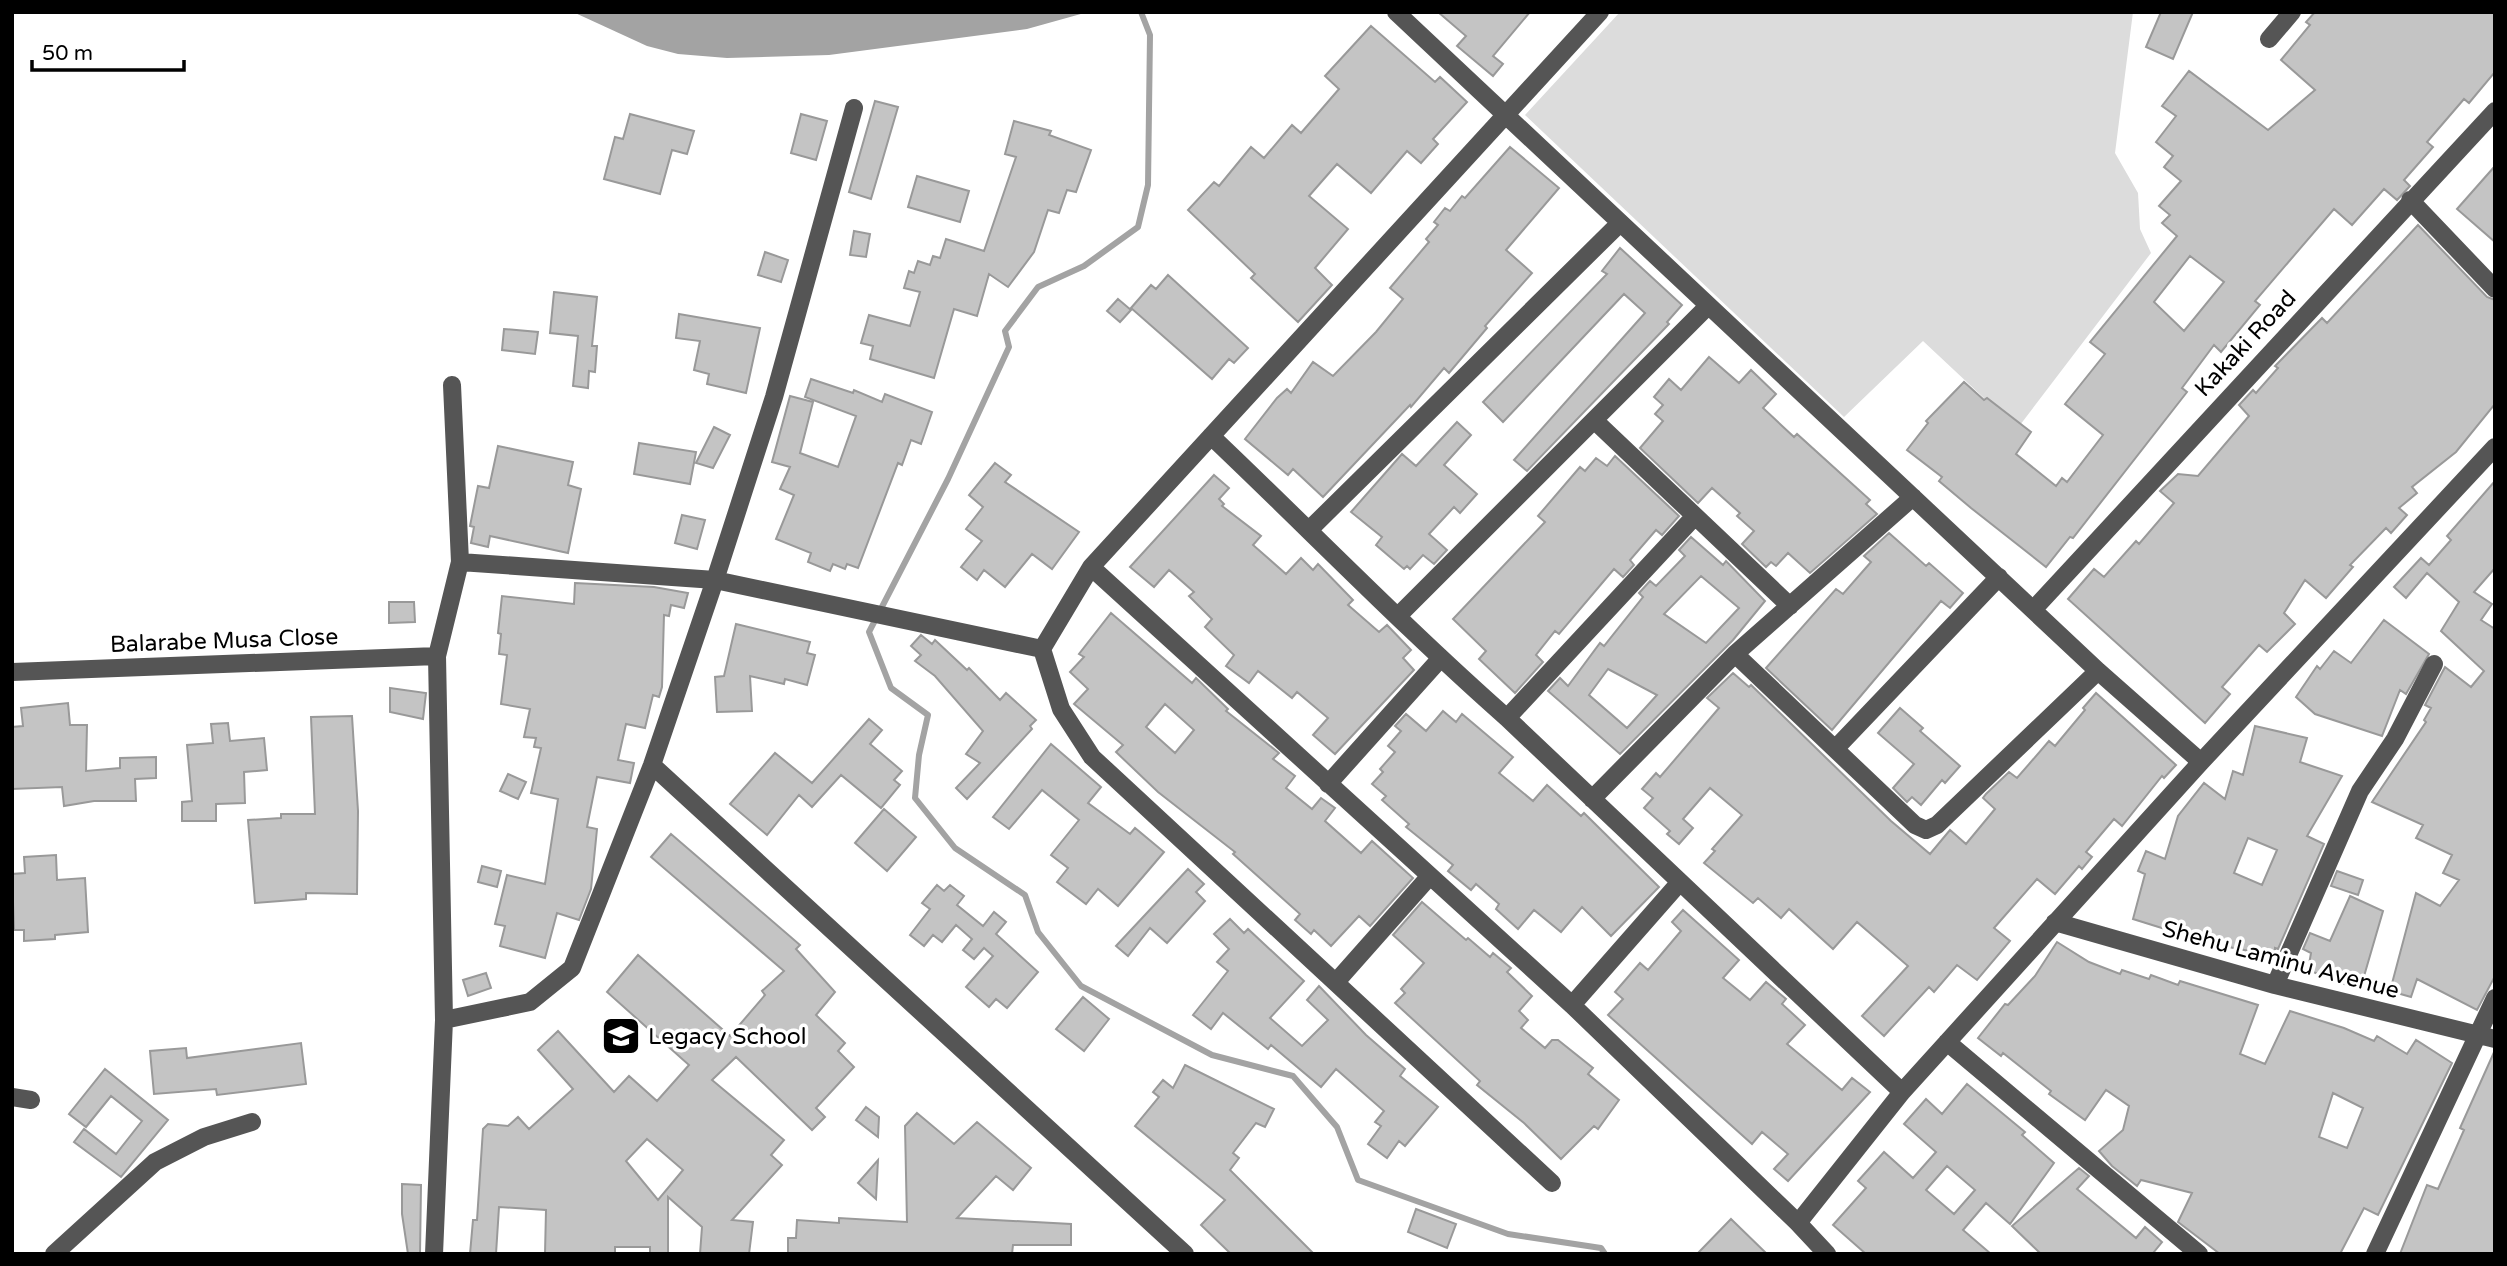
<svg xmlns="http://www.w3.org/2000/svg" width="2507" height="1266" viewBox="0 0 2507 1266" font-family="'Varela Round',sans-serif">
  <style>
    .green { fill: #dcdcdc }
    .water { fill: #a3a3a3 }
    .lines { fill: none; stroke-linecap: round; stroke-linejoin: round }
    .stream { stroke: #a3a3a3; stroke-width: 6 }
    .building { fill: #c4c4c4; stroke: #999; stroke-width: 2; fill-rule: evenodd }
    .minor { stroke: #555; stroke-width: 18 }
    .labels { text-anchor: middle; stroke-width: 7; stroke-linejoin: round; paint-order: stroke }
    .street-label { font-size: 23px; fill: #000; stroke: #fff }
    .poi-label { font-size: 23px; fill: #000; stroke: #fff; text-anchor: start }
  </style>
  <rect width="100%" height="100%" fill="#fff"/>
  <path class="green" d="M1620 12H2133L2115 153 2138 193 2140 229 2151 253 2017 429 1923 341 1844 417 1525 115Z"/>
  <path class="water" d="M573 12H1088L1027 29 829 55 727 58 678 54 647 46Z"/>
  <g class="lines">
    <path class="stream" d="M1141 12 1150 35 1148 185 1138 227 1084 266 1038 287 1005 331 1009 347 948 479 869 632 891 688 928 715 919 755 915 798 955 848 1025 895 1038 932 1081 986 1212 1055 1293 1076 1337 1127 1358 1180 1508 1234 1601 1248 1605 1254"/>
  </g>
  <path class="building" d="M1438 12H1530L1493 56 1503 64 1493 76 1457 46 1466 36Z
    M2161 12H2193L2173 59 2146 47Z
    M2315 12H2495V72L2469 103 2464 99 2427 142 2433 147 2404 180 2410 186 2397 200 2384 189 2352 225 2334 209 2255 301 2260 305 2221 352 2214 345 2182 388 2187 392 2073 538 2070 537 2046 567 1971 508 1939 481 1942 477 1907 450 1928 423 1926 421 1964 382 1984 400 1987 398 2031 432 2016 454 2056 486 2062 478 2067 482 2103 435 2065 404 2105 354 2090 342 2177 236 2162 223 2170 215 2159 206 2181 181 2164 167 2173 156 2156 142 2176 116 2162 106 2189 71 2268 130 2315 90 2281 60 2310 25 2306 22ZM2190 256 2224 282 2184 331 2154 302Z
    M1371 26 1435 82 1440 77 1467 102 1433 139 1438 144 1421 163 1407 151 1371 193 1337 164 1309 196 1348 229 1315 268 1332 285 1298 322 1251 278 1255 274 1188 210 1214 182 1219 186 1251 147 1264 158 1292 125 1301 133 1339 89 1325 76Z
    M875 101 898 107 871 199 849 192Z
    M630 114 694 131 687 154 672 150 660 194 604 179 615 137 623 139Z
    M801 114 827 121 816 160 791 153Z
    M1014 121 1051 131 1049 135 1091 150 1076 192 1067 190 1059 213 1048 210 1034 252 1008 287 989 274 977 316 954 309 934 378 870 359 873 346 861 343 869 315 910 326 920 292 904 288 909 271 914 273 918 261 930 265 933 256 940 258 946 239 984 251 1016 157 1005 154Z
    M1510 147 1559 188 1506 250 1532 273 1485 326 1487 328 1449 373 1444 368 1411 407 1410 405 1323 497 1293 469 1288 475 1245 439 1277 398 1287 389 1291 393 1313 362 1333 376 1376 332 1403 299 1390 288 1429 242 1426 239 1438 225 1434 222 1445 208 1450 211 1462 196 1465 198Z
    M2495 166V242L2457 209Z
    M917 176 969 191 960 222 908 207Z
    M2418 225 2487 297 2495 300V404L2456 452 2412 487 2417 493 2399 508 2407 515 2391 533 2386 528 2350 565 2353 567 2326 598 2305 580 2284 613 2295 624 2267 652 2259 645 2222 687 2230 694 2205 723 2068 599 2094 569 2104 577 2136 541 2139 544 2174 503 2160 491 2178 474 2198 476 2249 416 2239 405 2253 390 2256 393 2278 368 2275 366 2322 318 2327 323Z
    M854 231 870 234 866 257 850 255Z
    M1620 248 1682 305 1667 322 1669 324 1527 471 1514 460 1645 313 1624 294 1503 422 1483 402 1607 274 1602 271Z
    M765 252 788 260 781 282 758 275Z
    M1168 275 1248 348 1234 363 1229 359 1212 379 1131 308 1151 285 1156 289Z
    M554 292 597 297 592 346H597L595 372 589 371 588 388 573 386 578 336 550 333Z
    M1118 299 1131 310 1120 322 1107 311Z
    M679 314 760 328 746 393 707 384 709 374 694 370 700 341 676 338Z
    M504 329 538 332 535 354 502 350Z
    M1709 357 1739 383 1751 370 1776 394 1763 408 1794 437 1797 434 1870 500 1866 504 1877 514 1810 573 1788 553 1776 566 1771 562 1766 567 1742 544 1754 531 1737 516 1740 513 1712 488 1698 503 1640 448 1663 421 1655 414 1663 405 1654 397 1669 379 1681 390Z
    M811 379 853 393 854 390 882 402 885 394 932 412 921 444 911 440 902 465 898 463 858 568 847 564 845 569 833 564 830 571 808 562 811 553 776 539 794 495 780 489 790 467 772 462 790 396 813 402 800 453 838 467 856 416 805 397Z
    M1457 422 1471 435 1444 465 1477 494 1460 513 1454 507 1429 534 1447 550 1434 564 1423 555 1410 569 1407 566 1404 569 1376 545 1382 537 1351 512 1402 454 1416 466Z
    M714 427 730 435 713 468 696 463Z
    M639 443 696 452 690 484 634 474Z
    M498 446 573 462 568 485 581 489 568 553 490 536 488 547 471 543 474 527 470 526 478 486 489 488Z
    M1615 456 1679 516 1662 535 1656 530 1630 560 1634 565 1623 577 1614 569 1559 634 1555 631 1536 655 1543 662 1515 693 1479 659 1486 651 1453 619 1545 522 1538 516 1580 467 1585 471 1596 458 1607 466Z
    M995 463 1011 475 1005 482 1079 532 1052 569 1032 554 1005 587 984 570 977 580 961 567 982 541 966 529 983 507 969 495Z
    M1214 475 1229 488 1219 499 1224 504 1222 506 1261 536 1253 545 1286 574 1301 558 1313 570 1318 564 1353 600 1348 605 1379 632 1387 625 1411 650 1403 658 1414 670 1335 754 1313 735 1328 718 1297 692 1292 698 1258 671 1249 683 1226 666 1234 655 1205 627 1212 619 1189 596 1194 592 1169 570 1154 587 1130 567Z
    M2495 481V568L2474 592 2492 604 2481 620 2495 629V976L2477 1010 2417 979 2411 997 2390 991 2416 893 2440 906 2459 880 2443 873 2452 855 2416 838 2423 825 2372 802 2426 722 2424 720 2431 708 2425 705 2445 667 2471 687 2484 671 2441 631 2459 602 2427 573 2406 598 2394 587 2421 558 2429 565 2451 540 2447 536Z
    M682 515 705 520 697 549 675 543Z
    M1889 533 1926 566 1929 563 1963 593 1950 608 1941 601 1832 730 1766 668 1836 589 1843 594 1871 562 1864 556Z
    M1691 537 1723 565 1726 561 1765 601 1733 640 1620 754 1548 691 1560 678 1568 686 1600 643 1604 646 1643 597 1639 593 1650 581 1656 586 1685 556 1679 550ZM1701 576 1739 608 1706 643 1664 614ZM1608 669 1657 695 1627 728 1589 695Z
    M575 583 654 587 688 593 684 608 671 605 669 616 664 615 662 687 659 697 653 695 645 728 626 724 618 760 634 763 630 783 597 777 587 827 597 829 591 889 579 920 557 913 545 958 500 946 505 926 495 924 507 875 545 884 558 799 531 793 541 748 534 747 536 738 524 737 530 709 501 704 507 655 499 654 501 634 498 633 502 596 574 604Z
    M389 602H414L415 622 389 623Z
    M1111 613 1192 683 1196 678 1228 709 1226 711 1279 753 1273 759 1295 776 1286 788 1312 809 1321 798 1335 808 1325 821 1361 853 1372 841 1413 878 1370 926 1359 916 1331 946 1314 930 1311 934 1295 920 1300 914 1233 854 1235 852 1158 792 1116 752 1123 745 1074 704 1088 689 1070 672 1084 657 1079 654ZM1165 704 1194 730 1175 753 1146 727Z
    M2384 620 2429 654 2406 694 2400 690 2382 736 2315 714 2296 697 2317 666 2320 669 2334 651 2351 663Z
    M736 624 810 642 807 653 815 655 807 685 785 679 784 684 750 676 752 711 717 712 715 677 724 676Z
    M921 635 932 644 935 640 967 670 969 668 1000 700 1006 693 1036 720 1030 726 1032 729 967 799 956 788 980 763 966 754 983 731 935 676 915 661 921 655 911 646Z
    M1733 673 1749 687 1751 685 1891 821 1930 854 1950 830 1966 844 1995 809 1983 798 1986 794 2009 772 2017 778 2049 741 2055 746 2085 710 2083 708 2096 693 2176 765 2164 778 2162 776 2122 826 2114 819 2086 852 2092 857 2082 869 2079 866 2055 894 2037 879 1994 928 2010 941 1977 980 1957 965 1934 992 1929 987 1884 1036 1862 1016 1908 966 1857 922 1833 949 1789 909 1781 918 1758 898 1753 903 1704 863 1715 851 1712 849 1742 815 1710 788 1683 819 1693 828 1679 844 1667 834 1670 831 1644 808 1653 798 1642 789 1656 773 1660 777 1719 708 1707 698Z
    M390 688 426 693 423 719 390 712Z
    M68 703 70 725H87L86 771 120 768V758L156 757V778L135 779 136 801H94L64 806 62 787 12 789V727L23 726 21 708Z
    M1900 708 1923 728 1920 731 1960 766 1945 783 1942 780 1921 805 1912 797 1907 802 1893 788 1914 764 1878 733Z
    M1443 711 1456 722 1462 714 1513 757 1499 773 1533 801 1547 785 1581 816 1584 813 1659 887 1611 936 1582 907 1561 932 1534 910 1518 929 1496 909 1499 904 1476 884 1471 890 1448 871 1453 865 1406 827 1409 824 1382 800 1386 796 1372 784 1383 772 1380 769 1395 752 1388 746 1401 731 1395 726 1406 714 1426 731Z
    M352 716 358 811 357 894 306 893V899L255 903 248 820 281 818V814H315L311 717Z
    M869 719 882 730 870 744 902 771 894 780 900 785 881 808 841 775 812 807 799 795 767 835 730 804 775 753 812 783Z
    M228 723 230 741 264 738 267 770 244 772 245 803 216 804V821H182V802L192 801 187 745 213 743 211 724Z
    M2255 726 2307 738 2300 762 2342 776 2307 836 2324 844 2278 949 2275 948V956L2213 944 2133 919 2145 874 2138 871 2146 851 2165 859 2178 816 2204 783 2225 799 2233 771 2243 775ZM2248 838 2277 850 2262 885 2234 873Z
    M1051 744 1101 787 1088 803 1130 834 1135 828 1164 852 1118 906 1098 889 1086 904 1057 882 1068 868 1051 855 1079 820 1042 790 1009 829 993 817Z
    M508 774 526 782 518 799 500 791Z
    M884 809 916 837 887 871 855 843Z
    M671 834 800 945 796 949 835 992 816 1015 845 1043 838 1051 854 1067 816 1108 825 1117 812 1130 736 1057 712 1080 784 1140 771 1155 782 1165 732 1220 753 1222 749 1254H700L702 1227 668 1197V1254H650V1247H615V1254H545L546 1210 499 1207 496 1254H470L473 1220H477L483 1129 488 1124 508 1126 518 1117 529 1129 573 1089 538 1050 558 1031 614 1092 629 1076 657 1101 689 1065 607 992 638 955 730 1036 765 995 762 991 784 971 651 857ZM647 1139 683 1170 658 1200 626 1161Z
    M56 855 57 880 85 878 88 932 55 935V939L24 941V930H14L12 874 25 873 24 857Z
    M482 866 501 871 497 887 478 882Z
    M1188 869 1204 884 1196 892 1205 901 1167 943 1150 928 1128 956 1116 946Z
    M2337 871 2363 880 2358 895 2331 886Z
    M937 885 944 891 950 885 964 896 957 905 983 926 994 912 1006 922 996 934 1038 972 1007 1008 996 999 989 1007 966 987 993 956 984 948 974 959 963 950 972 939 956 925 942 942 933 935 924 946 910 935 930 909 922 903Z
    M2350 896 2383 911 2360 990 2308 970 2311 953 2303 949 2310 933 2330 941Z
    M1422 902 1466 940 1468 938 1490 957 1493 953 1511 968 1507 972 1532 996 1519 1011 1528 1020 1521 1028 1545 1048 1552 1040H1558L1593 1068 1588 1074 1619 1100 1598 1129 1594 1126 1561 1159 1524 1123 1477 1085 1480 1081 1395 1003 1405 993 1401 989 1424 963 1393 935Z
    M1683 910 1739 960 1723 978 1750 1000 1766 982 1786 999 1782 1004 1805 1025 1787 1044 1842 1090 1852 1078 1870 1092 1788 1181 1774 1169 1788 1154 1762 1132 1752 1144 1608 1015 1623 999 1615 992 1640 963 1648 970 1681 931 1672 922Z
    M1230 919 1244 933 1248 929 1304 981 1270 1018 1302 1046 1328 1020 1307 1000 1319 986 1366 1035 1405 1069 1400 1076 1438 1107 1405 1146 1399 1141 1387 1158 1368 1144 1381 1126 1375 1122 1384 1111 1336 1069 1321 1087 1271 1045 1268 1049 1223 1013 1211 1029 1193 1015 1228 971 1217 962 1229 949 1214 934Z
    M2057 942 2089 962 2120 974 2122 970 2149 979 2151 975 2178 985 2180 981 2258 1005 2240 1054 2265 1064 2290 1011 2344 1028 2374 1041 2377 1036 2407 1054 2416 1040 2452 1063 2378 1215 2364 1208 2340 1254H2220L2178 1222 2192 1193 2141 1180 2137 1186 2112 1166 2099 1151 2123 1130 2129 1106 2106 1090 2085 1120 2049 1094 2051 1091 2003 1053 2001 1056 1978 1038 2005 1004 2008 1005 2035 976ZM2333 1093 2363 1108 2347 1148 2319 1137Z
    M486 973 491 988 468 996 463 980Z
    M1083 997 1109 1019 1084 1051 1056 1029Z
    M301 1043 306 1084 217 1095 216 1089 154 1094 150 1051 186 1048 187 1058Z
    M2495 1050V1254H2400L2427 1185 2438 1189 2464 1130 2460 1128Z
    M1185 1065 1274 1109 1265 1127 1256 1123 1233 1153 1239 1158 1230 1170 1314 1254H1231L1201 1225 1225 1200 1135 1126 1159 1097 1153 1092 1163 1080 1173 1088Z
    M105 1069 168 1120 121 1177 74 1142 84 1129 116 1154 142 1121 111 1096 86 1127 69 1114Z
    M1967 1084 2025 1132 2022 1135 2054 1163 2010 1224 1986 1203 1963 1230 1991 1254H1866L1833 1225 1866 1188 1858 1181 1884 1152 1913 1178 1936 1152 1904 1124 1926 1099 1942 1114ZM1947 1166 1975 1190 1954 1214 1926 1190Z
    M866 1107 879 1117 878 1137 856 1120Z
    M917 1113 954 1144 977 1122 1031 1168 1013 1190 996 1176 957 1218 1071 1224V1245H1013L1012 1254H788V1238H796L797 1220 839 1223V1218L907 1222 905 1126Z
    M878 1160 876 1199 858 1183Z
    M2079 1168 2089 1176 2077 1189 2136 1238 2145 1227 2162 1242 2154 1252 2156 1254H2041L2012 1226Z
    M402 1184 421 1185 420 1254H408L402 1214Z
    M1416 1209 1456 1224 1447 1248 1408 1232Z
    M1731 1219 1767 1254H1697Z"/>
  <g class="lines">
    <path class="minor" d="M1396 12 2098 671 2201 762
      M2269 39 2292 12
      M2410 200 2495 289
      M1594 420 1790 606
      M1211 436C1310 530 1405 628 1507 718L1902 1092
      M1309 530 1620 223
      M460 562 715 580 1042 649
      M1091 567 1572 1005 1798 1223
      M2033 610 2495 111
      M1399 615 1708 306
      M1735 654 1915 825 1926 830 1937 825 2098 671
      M12 672 437 656
      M1507 718 1695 516
      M1835 749 1999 577
      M652 765 1185 1254
      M1328 784 1440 659
      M1592 799 1735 654 1913 497
      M2055 922 2275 985 2495 1039
      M1336 982 1429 877
      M2275 985 2360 791 2395 739 2434 664
      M1572 1005 1680 882
      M444 1020 530 1002 572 968 652 765 715 580 774 397 854 108
      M1947 1042 2199 1254
      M12 1097 31 1100
      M1552 1183 1092 757 1061 709 1042 649 1091 567 1600 12
      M54 1254 155 1162 204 1137 252 1122
      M434 1254 444 1020 437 656 460 562 452 385
      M1827 1254 1798 1223 1902 1092 2201 762 2495 447
      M2375 1254 2495 998"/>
  </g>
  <defs>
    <g id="school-square" transform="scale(2.0125)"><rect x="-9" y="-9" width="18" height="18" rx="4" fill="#000" stroke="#fff"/><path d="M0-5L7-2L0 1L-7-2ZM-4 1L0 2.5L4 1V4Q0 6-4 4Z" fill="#fff"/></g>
  </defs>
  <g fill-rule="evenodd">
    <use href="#school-square" x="621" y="1036"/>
  </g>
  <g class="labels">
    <g class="street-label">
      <text transform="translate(2245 343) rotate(-47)" y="8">Kakaki Road</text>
      <text transform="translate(224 640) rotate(-2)" y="8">Balarabe Musa Close</text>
      <text transform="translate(2281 959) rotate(15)" y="8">Shehu Laminu Avenue</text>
    </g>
    <g class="poi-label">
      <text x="648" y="1044">Legacy School</text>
    </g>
  </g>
  <rect width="2507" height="1266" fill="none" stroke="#000000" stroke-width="28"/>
  <path d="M32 60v10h152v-10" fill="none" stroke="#000000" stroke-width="3.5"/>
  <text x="42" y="60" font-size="21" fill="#000000" stroke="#ffffff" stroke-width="5" paint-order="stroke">50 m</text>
</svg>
